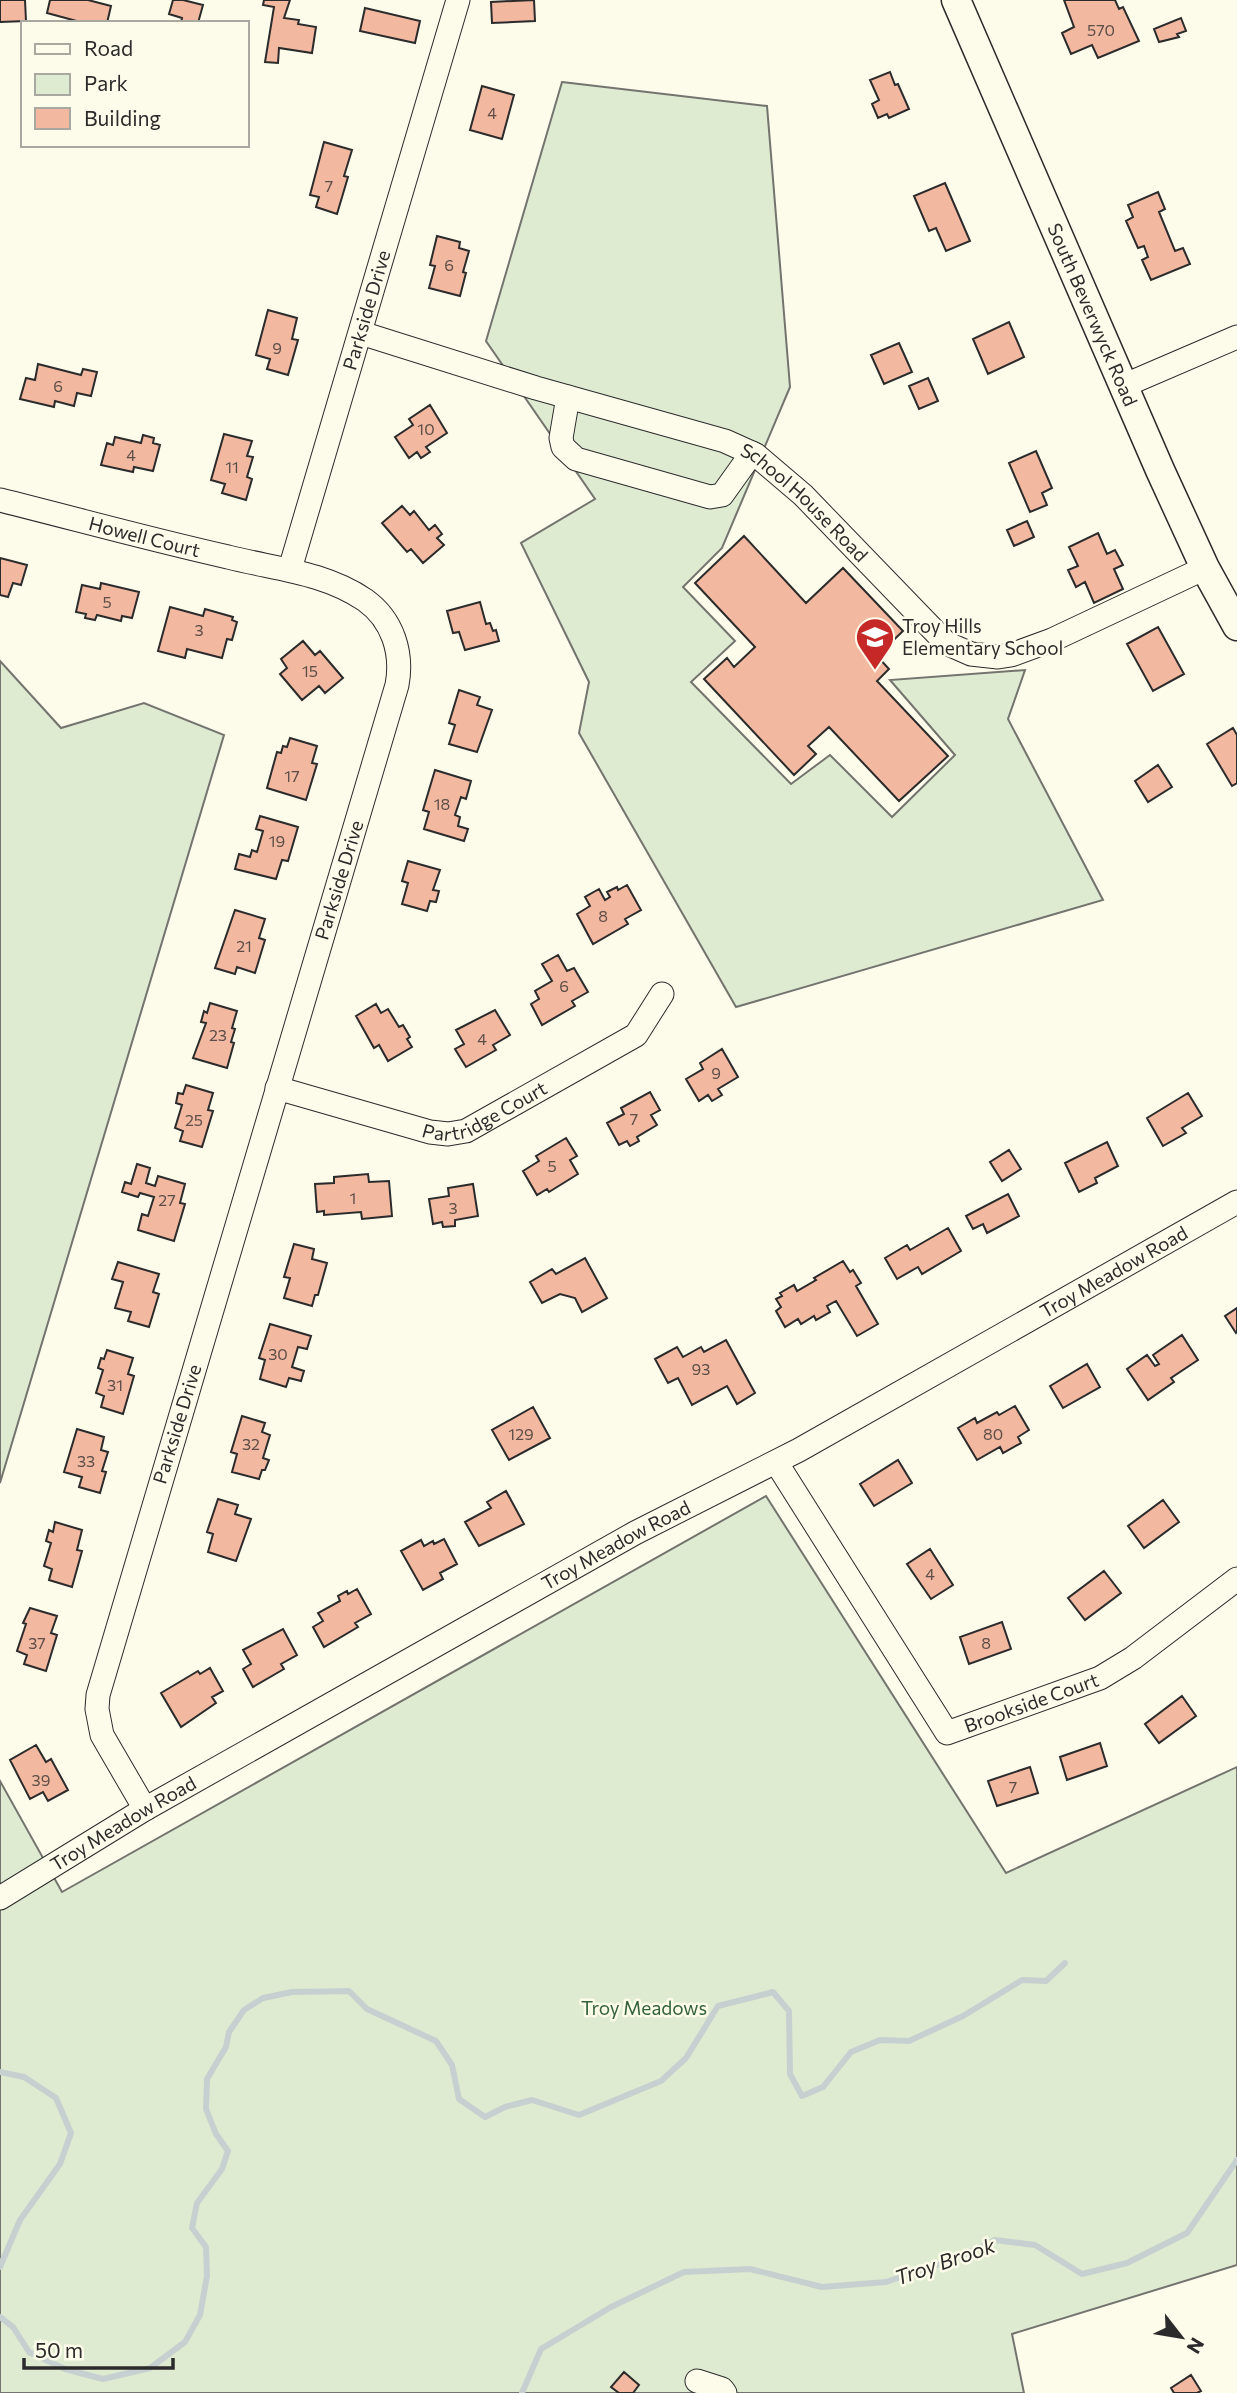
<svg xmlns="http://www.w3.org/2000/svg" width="1237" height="2393" viewBox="0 0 1237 2393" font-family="Commissioner,sans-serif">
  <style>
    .green { fill: #deebd1; stroke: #74746e; stroke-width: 2 }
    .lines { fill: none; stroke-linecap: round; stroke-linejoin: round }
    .stream { stroke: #c7d0d0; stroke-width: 6 }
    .building { fill: #f2b8a0; stroke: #2b2b2b; stroke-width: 2 }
    .minor-casing { stroke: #2b2b2b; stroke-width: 25 }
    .major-casing { stroke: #2b2b2b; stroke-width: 31 }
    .minor { stroke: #fdfbea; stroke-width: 23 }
    .major { stroke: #fdfbea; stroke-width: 28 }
    .labels { text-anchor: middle; stroke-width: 5; stroke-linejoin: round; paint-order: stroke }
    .number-label { font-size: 16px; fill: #5d4e48 }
    .street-label { font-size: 19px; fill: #2b2b2b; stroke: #fdfbea }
    .poi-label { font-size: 19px; fill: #2b2b2b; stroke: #fdfbea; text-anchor: start }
    .park-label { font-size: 19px; fill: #34623c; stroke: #fdfbea }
    .water-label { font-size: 21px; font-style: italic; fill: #2b2b2b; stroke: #fdfbea }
  </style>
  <rect width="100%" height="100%" fill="#fdfbea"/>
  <path class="green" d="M562 82 767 106 790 387 722 548 683 587 735 641 691 682 791 784 830 755 892 817 955 755 890 680 1025 670 1008 719 1103 900 736 1007 579 733 589 682 521 543 595 499 486 341Z
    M0 661 61 728 144 703 224 735 0 1483Z
    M766 1496 1006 1873 1237 1767V2265L1012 2334 1024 2393H0V1781L62 1892Z"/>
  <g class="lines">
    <path class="stream" d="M0 2072 24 2077 56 2098 71 2133 60 2164 20 2220 0 2267
      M0 2317 13 2327 29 2352 65 2369 103 2379 150 2368 185 2342 200 2315 207 2276 206 2247 192 2228 197 2203 222 2169 228 2151 216 2134 206 2109 207 2079 226 2047 229 2032 244 2010 263 1998 292 1992 349 1991 367 2009 436 2041 452 2065 459 2099 485 2117 505 2107 532 2100 579 2115 661 2081 686 2058 718 2006 773 1992 789 2011 790 2074 802 2096 823 2087 851 2052 880 2040 909 2041 963 2016 1022 1980 1046 1981 1065 1963
      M522 2393 541 2349 611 2307 684 2272 750 2269 822 2287 886 2282 955 2259 995 2240 1035 2245 1082 2274 1127 2263 1187 2233 1237 2160"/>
  </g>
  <path class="building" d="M0 0H25L26 21 0 22Z
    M50 0H88L111 6 107 23H84L47 13Z
    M173 0H183L203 5 198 23H181L182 18 169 14Z
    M264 0H290L284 18 299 20 298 24 316 27 312 53 279 48 278 63 265 62 274 7 263 5Z
    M534 0 535 21 492 23 491 2Z
    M1064 0H1115L1119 9 1123 7 1139 41 1098 58 1092 45 1071 54 1062 33 1074 27Z
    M365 8 420 21 415 43 360 31Z
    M1181 18 1186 31 1177 34 1179 37 1159 42 1154 29Z
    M890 72 895 85 898 84 909 109 889 118 887 114 878 118 872 104 879 100 870 80Z
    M482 86 514 95 502 139 470 130Z
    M324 142 352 150 344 176 348 177 337 214 316 207 319 197 310 195Z
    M945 183 970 241 946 251 936 228 929 231 914 196Z
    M1158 192 1165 209 1159 212 1175 251 1183 248 1190 264 1151 280 1142 260 1148 257 1144 246 1138 248 1126 221 1133 217 1128 205Z
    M437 236 460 242 459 248 469 251 463 272 466 273 460 296 429 288 435 266 430 265Z
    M268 310 297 318 292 339 298 340 288 375 267 369 270 359 256 355Z
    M1009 322 1024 357 988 374 973 339Z
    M899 343 912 372 884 384 871 355Z
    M38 364 81 375 83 369 97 372 91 396 77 393 74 406 55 401 54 407 20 399 26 378 35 380Z
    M928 378 938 401 919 409 909 386Z
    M430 405 447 433 426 447 430 452 421 458 417 452 409 458 395 437 413 425 409 419Z
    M224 434 252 441 247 456 253 457 247 477 252 479 246 500 222 493 225 484 211 480Z
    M143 435 154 438 153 443 160 445 153 471 134 467 133 472 101 465 107 443 113 445 115 437 141 443Z
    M1036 451 1052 488 1042 493 1047 505 1030 512 1009 463Z
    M402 506 410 515 414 511 429 530 435 525 442 534 437 538 444 545 423 563 411 549 407 552 382 523Z
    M1027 521 1034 537 1014 546 1007 530Z
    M1098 533 1107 554 1115 550 1123 565 1114 569 1123 589 1094 603 1085 582 1076 587 1068 570 1078 566 1069 547Z
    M744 536 806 603 843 568 903 631 877 656 889 669 877 681 948 756 899 801 829 727 808 746 816 754 794 775 704 679 727 658 734 667 755 647 695 583Z
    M0 558 27 565 21 585 13 583 8 597 0 595Z
    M101 583 139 592 132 618 122 616 121 621 97 615 95 620 85 618 86 614 76 612 82 585 100 589Z
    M480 602 486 624 490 623 493 631 496 630 499 641 465 650 459 632 453 633 447 611Z
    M170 607 203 616 205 609 233 617 232 620 237 622 232 640 227 639 222 658 187 649 185 658 158 651Z
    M1158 627 1184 674 1153 691 1127 644Z
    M303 641 315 655 320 651 343 678 325 693 319 686 302 700 280 674 287 668 281 659Z
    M459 690 480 697 477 705 492 710 477 752 449 744 455 725 449 723Z
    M1233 728 1237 735V783L1232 786 1207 744Z
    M290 738 317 746 312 763 317 764 306 800 267 788 277 752 281 753 283 746 287 747Z
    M1158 765 1172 787 1148 802 1135 781Z
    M435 770 471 781 466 799 461 797 455 815 460 817 458 826 468 829 464 841 424 829 429 812 423 810Z
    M260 816 298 827 288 861 282 860 276 879 235 869 239 854 250 857 252 850 257 852 263 831 256 829Z
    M408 861 440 870 433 890 439 891 436 902 430 901 427 911 402 904 408 883 402 881Z
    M627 885 641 910 625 919 628 924 593 944 577 914 590 906 585 897 599 889 605 900 610 897 607 892 617 887 618 890Z
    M235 910 265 919 259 938 265 940 255 973 237 967 235 974 215 968Z
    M558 955 567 971 574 968 588 992 572 1001 575 1006 542 1025 531 1004 539 999 535 991 552 981 542 964Z
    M210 1003 237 1011 232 1028 235 1029 231 1042 234 1043 227 1068 193 1058 206 1023 201 1022 204 1011 207 1013Z
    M376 1004 381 1013 388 1009 399 1027 403 1025 410 1037 407 1039 412 1047 388 1061 379 1045 374 1048 356 1016Z
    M495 1010 510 1035 493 1045 496 1050 466 1067 455 1049 464 1044 456 1030Z
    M722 1049 738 1077 718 1089 722 1095 712 1101 708 1095 699 1101 686 1079 703 1069 700 1063Z
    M186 1085 213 1093 208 1110 213 1111 202 1147 180 1141 183 1131 175 1128 182 1105 176 1103 178 1093 183 1094Z
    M650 1092 660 1110 651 1115 657 1125 637 1137 639 1141 630 1146 627 1141 619 1145 607 1123 624 1114 621 1108Z
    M1188 1093 1202 1116 1182 1128 1186 1133 1163 1146 1147 1118Z
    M566 1138 577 1156 570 1160 578 1174 549 1192 547 1189 537 1195 523 1171 539 1161 536 1156Z
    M1107 1142 1118 1166 1095 1178 1097 1183 1079 1192 1065 1163Z
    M1009 1150 1021 1169 1002 1181 990 1162Z
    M137 1164 150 1168 146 1183 155 1186 158 1176 185 1184 180 1203 185 1204 174 1241 138 1230 142 1214 148 1216 154 1197 140 1193 138 1197 122 1192 125 1182 131 1184Z
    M368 1174 369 1182 389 1181 392 1216 362 1219 361 1212 324 1215V1211L317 1212 315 1184 334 1183V1177Z
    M473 1184 478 1216 455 1220V1226L443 1227 442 1222 433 1224 429 1199 449 1196 448 1188Z
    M1008 1194 1019 1216 987 1233 983 1224 973 1229 966 1216Z
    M948 1228 961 1251 922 1274 918 1267 897 1279 885 1258 907 1245 910 1250Z
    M294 1244 314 1249 312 1259 327 1263 318 1295H315L312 1306 284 1298 290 1278 284 1277Z
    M585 1258 607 1298 582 1312 575 1298 560 1294 542 1303 530 1282 552 1269 556 1274Z
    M843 1261 850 1272 853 1270 861 1283 856 1286 878 1324 857 1336 836 1301 827 1306 830 1312 816 1320 814 1316 801 1324 798 1319 785 1327 776 1311 781 1307 776 1299 782 1296 780 1293 794 1285 797 1291 816 1280 814 1278Z
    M118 1262 159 1274 153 1292 159 1294 149 1327 128 1321 131 1312 115 1308 123 1282 112 1279Z
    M1237 1308V1332L1236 1333 1225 1316Z
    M270 1324 311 1336 307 1349 298 1347 292 1367 304 1371 301 1381 289 1378 286 1387 260 1379 265 1360 259 1358Z
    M1182 1335 1198 1360 1171 1378 1174 1382 1148 1400 1127 1369 1147 1355 1155 1366 1159 1364 1153 1355Z
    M726 1340 755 1393 737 1404 727 1386 692 1405 678 1378 668 1383 655 1359 677 1347 683 1357 701 1347 704 1352Z
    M107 1350 133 1358 128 1374 134 1376 123 1414 101 1407 104 1396 96 1393 103 1370 98 1368 101 1358 104 1359Z
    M1087 1364 1100 1387 1063 1408 1050 1386Z
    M1015 1406 1029 1430 1018 1437 1021 1443 1003 1453 1000 1447 977 1460 958 1428 975 1418 977 1423 997 1412 999 1415Z
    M533 1407 550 1438 509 1460 492 1430Z
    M242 1416 265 1423 262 1432 270 1435 263 1458 269 1460 265 1470H262L259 1479 232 1472 237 1454 231 1452Z
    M77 1429 104 1437 101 1450 108 1452 102 1471 106 1472 100 1493 79 1487 82 1477 64 1472Z
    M898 1460 912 1483 874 1506 860 1484Z
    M506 1491 524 1524 479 1546 465 1522 491 1508 487 1502Z
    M218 1499 238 1505 235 1514 251 1519 236 1561 208 1552 213 1534 207 1532Z
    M1163 1500 1179 1522 1144 1548 1128 1526Z
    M55 1522 82 1530 77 1550 82 1551 72 1587 49 1580 52 1569 44 1566 51 1543 46 1541 49 1530 53 1532Z
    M444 1539 457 1564 440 1573 443 1579 423 1590 401 1551 421 1540 424 1546 433 1541 434 1544Z
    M930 1549 953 1585 931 1599 907 1564Z
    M1104 1571 1121 1593 1085 1620 1068 1598Z
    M357 1589 371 1614 355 1623 358 1627 324 1647 313 1627 323 1621 318 1613 340 1601 338 1596 347 1591 348 1594Z
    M30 1608 57 1616 51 1633 57 1635 46 1671 24 1664 27 1655 17 1651 26 1624 23 1623Z
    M1002 1622 1011 1649 969 1664 960 1637Z
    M283 1629 297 1655 281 1664 284 1669 253 1687 243 1669 251 1664 243 1650Z
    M210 1668 223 1691 212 1697 216 1703 181 1727 161 1693 198 1671 200 1674Z
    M1182 1696 1196 1716 1159 1743 1145 1724Z
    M1100 1743 1107 1766 1067 1780 1060 1757Z
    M36 1745 46 1762 51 1759 68 1790 48 1801 43 1792 30 1799 10 1760Z
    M1030 1767 1038 1793 997 1806 988 1781Z
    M624 2372 639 2385 633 2393H619L611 2387Z
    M1191 2375 1201 2391 1197 2393H1174L1171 2388Z"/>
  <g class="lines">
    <g class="minor-casing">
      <g id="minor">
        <path id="s1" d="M361 333 536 388 725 441 756 455 803 495 946 643 971 654 998 657 1011 655 1052 640 1205 568"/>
        <path d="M1123 386 1237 337"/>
        <path d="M568 397 561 438 563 447 576 459 710 497 722 495 752 453"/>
        <path id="s2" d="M0 500C76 519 152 540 228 557 275 569 324 572 365 600 393 620 403 653 397 685L98 1695 97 1709 102 1735 145 1809"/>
        <path id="s3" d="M290 569 458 0"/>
        <path id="s4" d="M277 1088 430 1132 448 1134 466 1131 636 1035 662 994"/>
        <path id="s5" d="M776 1462 947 1733 1100 1678 1133 1658 1237 1579"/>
        <path id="s6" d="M0 1898 145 1809 635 1533 799 1450 1237 1202"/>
        <path d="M697 2381 722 2389 725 2393"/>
      </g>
    </g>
    <g class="major-casing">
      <g id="major">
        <path id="s7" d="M956 0 1160 470 1205 568 1237 626"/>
      </g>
    </g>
    <use href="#minor" class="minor"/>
    <use href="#major" class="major"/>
  </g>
  <defs>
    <g id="school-pin" transform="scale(2.0125)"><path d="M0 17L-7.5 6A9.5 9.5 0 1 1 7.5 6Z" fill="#c62828" stroke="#fdfbea"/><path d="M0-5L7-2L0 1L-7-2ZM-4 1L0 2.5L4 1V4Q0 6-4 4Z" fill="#fff"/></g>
  </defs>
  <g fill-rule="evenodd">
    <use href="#school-pin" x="875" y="637"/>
  </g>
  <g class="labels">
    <g class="number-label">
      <text x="1101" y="36">570</text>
      <text x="492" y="119">4</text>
      <text x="329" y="192">7</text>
      <text x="449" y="271">6</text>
      <text x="277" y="354">9</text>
      <text x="58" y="392">6</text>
      <text x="426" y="435">10</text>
      <text x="131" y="461">4</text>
      <text x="232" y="473">11</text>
      <text x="107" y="608">5</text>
      <text x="199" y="636">3</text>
      <text x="310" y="677">15</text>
      <text x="292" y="782">17</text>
      <text x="442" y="810">18</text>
      <text x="277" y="847">19</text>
      <text x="603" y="922">8</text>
      <text x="244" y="952">21</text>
      <text x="564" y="992">6</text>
      <text x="218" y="1041">23</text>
      <text x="482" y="1045">4</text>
      <text x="716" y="1079">9</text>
      <text x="634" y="1125">7</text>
      <text x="194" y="1126">25</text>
      <text x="552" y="1172">5</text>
      <text x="353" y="1204">1</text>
      <text x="167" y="1206">27</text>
      <text x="453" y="1214">3</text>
      <text x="278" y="1360">30</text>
      <text x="701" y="1375">93</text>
      <text x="115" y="1391">31</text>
      <text x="521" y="1440">129</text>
      <text x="993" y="1440">80</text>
      <text x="251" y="1450">32</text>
      <text x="86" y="1467">33</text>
      <text x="930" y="1580">4</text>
      <text x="37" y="1649">37</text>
      <text x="986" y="1649">8</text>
      <text x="41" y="1786">39</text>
      <text x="1013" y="1793">7</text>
    </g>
    <g class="street-label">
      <text dy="7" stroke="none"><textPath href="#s3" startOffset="270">Parkside Drive</textPath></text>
      <text dy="7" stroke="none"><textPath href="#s7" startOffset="343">South Beverwyck Road</textPath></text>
      <text dy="7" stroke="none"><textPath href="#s1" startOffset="481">School House Road</textPath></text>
      <text dy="7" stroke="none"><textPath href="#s2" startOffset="149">Howell Court</textPath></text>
      <text transform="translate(339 880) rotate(-73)" y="7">Parkside Drive</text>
      <text dy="7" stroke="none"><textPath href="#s4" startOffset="219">Partridge Court</textPath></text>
      <text dy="7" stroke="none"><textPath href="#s6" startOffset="1278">Troy Meadow Road</textPath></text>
      <text transform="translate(177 1424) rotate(-73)" y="7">Parkside Drive</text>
      <text dy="7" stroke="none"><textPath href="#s6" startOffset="710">Troy Meadow Road</textPath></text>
      <text dy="7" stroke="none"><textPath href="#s5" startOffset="410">Brookside Court</textPath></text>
      <text dy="7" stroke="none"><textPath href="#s6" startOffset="144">Troy Meadow Road</textPath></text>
    </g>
    <g class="poi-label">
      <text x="902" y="633">Troy Hills<tspan x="902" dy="22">Elementary School</tspan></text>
    </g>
    <g class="park-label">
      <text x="644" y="2015">Troy Meadows</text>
    </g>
    <g class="water-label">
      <text transform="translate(945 2262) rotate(-19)" y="7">Troy Brook</text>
    </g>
  </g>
  <rect x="21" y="21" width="228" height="126" fill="#fdfbea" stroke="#a9a89e" stroke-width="2"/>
  <rect x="35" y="44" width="35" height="10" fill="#fdfbea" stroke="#a9a89e" stroke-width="2"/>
  <text x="84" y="56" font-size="21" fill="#2b2b2b">Road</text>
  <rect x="35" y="74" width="35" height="21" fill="#deebd1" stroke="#a9a89e" stroke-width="2"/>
  <text x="84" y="91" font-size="21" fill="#2b2b2b">Park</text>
  <rect x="35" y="108" width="35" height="21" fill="#f2b8a0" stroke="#a9a89e" stroke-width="2"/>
  <text x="84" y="126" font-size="21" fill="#2b2b2b">Building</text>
  <g transform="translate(1181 2337) rotate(121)" stroke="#fdfbea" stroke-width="5" paint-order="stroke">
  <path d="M0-5L12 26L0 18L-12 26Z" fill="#2b2b2b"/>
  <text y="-10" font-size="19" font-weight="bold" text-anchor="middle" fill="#2b2b2b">N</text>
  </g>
  <path d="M24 2358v10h149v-10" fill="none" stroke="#2b2b2b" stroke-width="3.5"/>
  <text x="35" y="2358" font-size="21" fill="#2b2b2b" stroke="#fdfbea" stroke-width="5" paint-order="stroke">50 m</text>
</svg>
